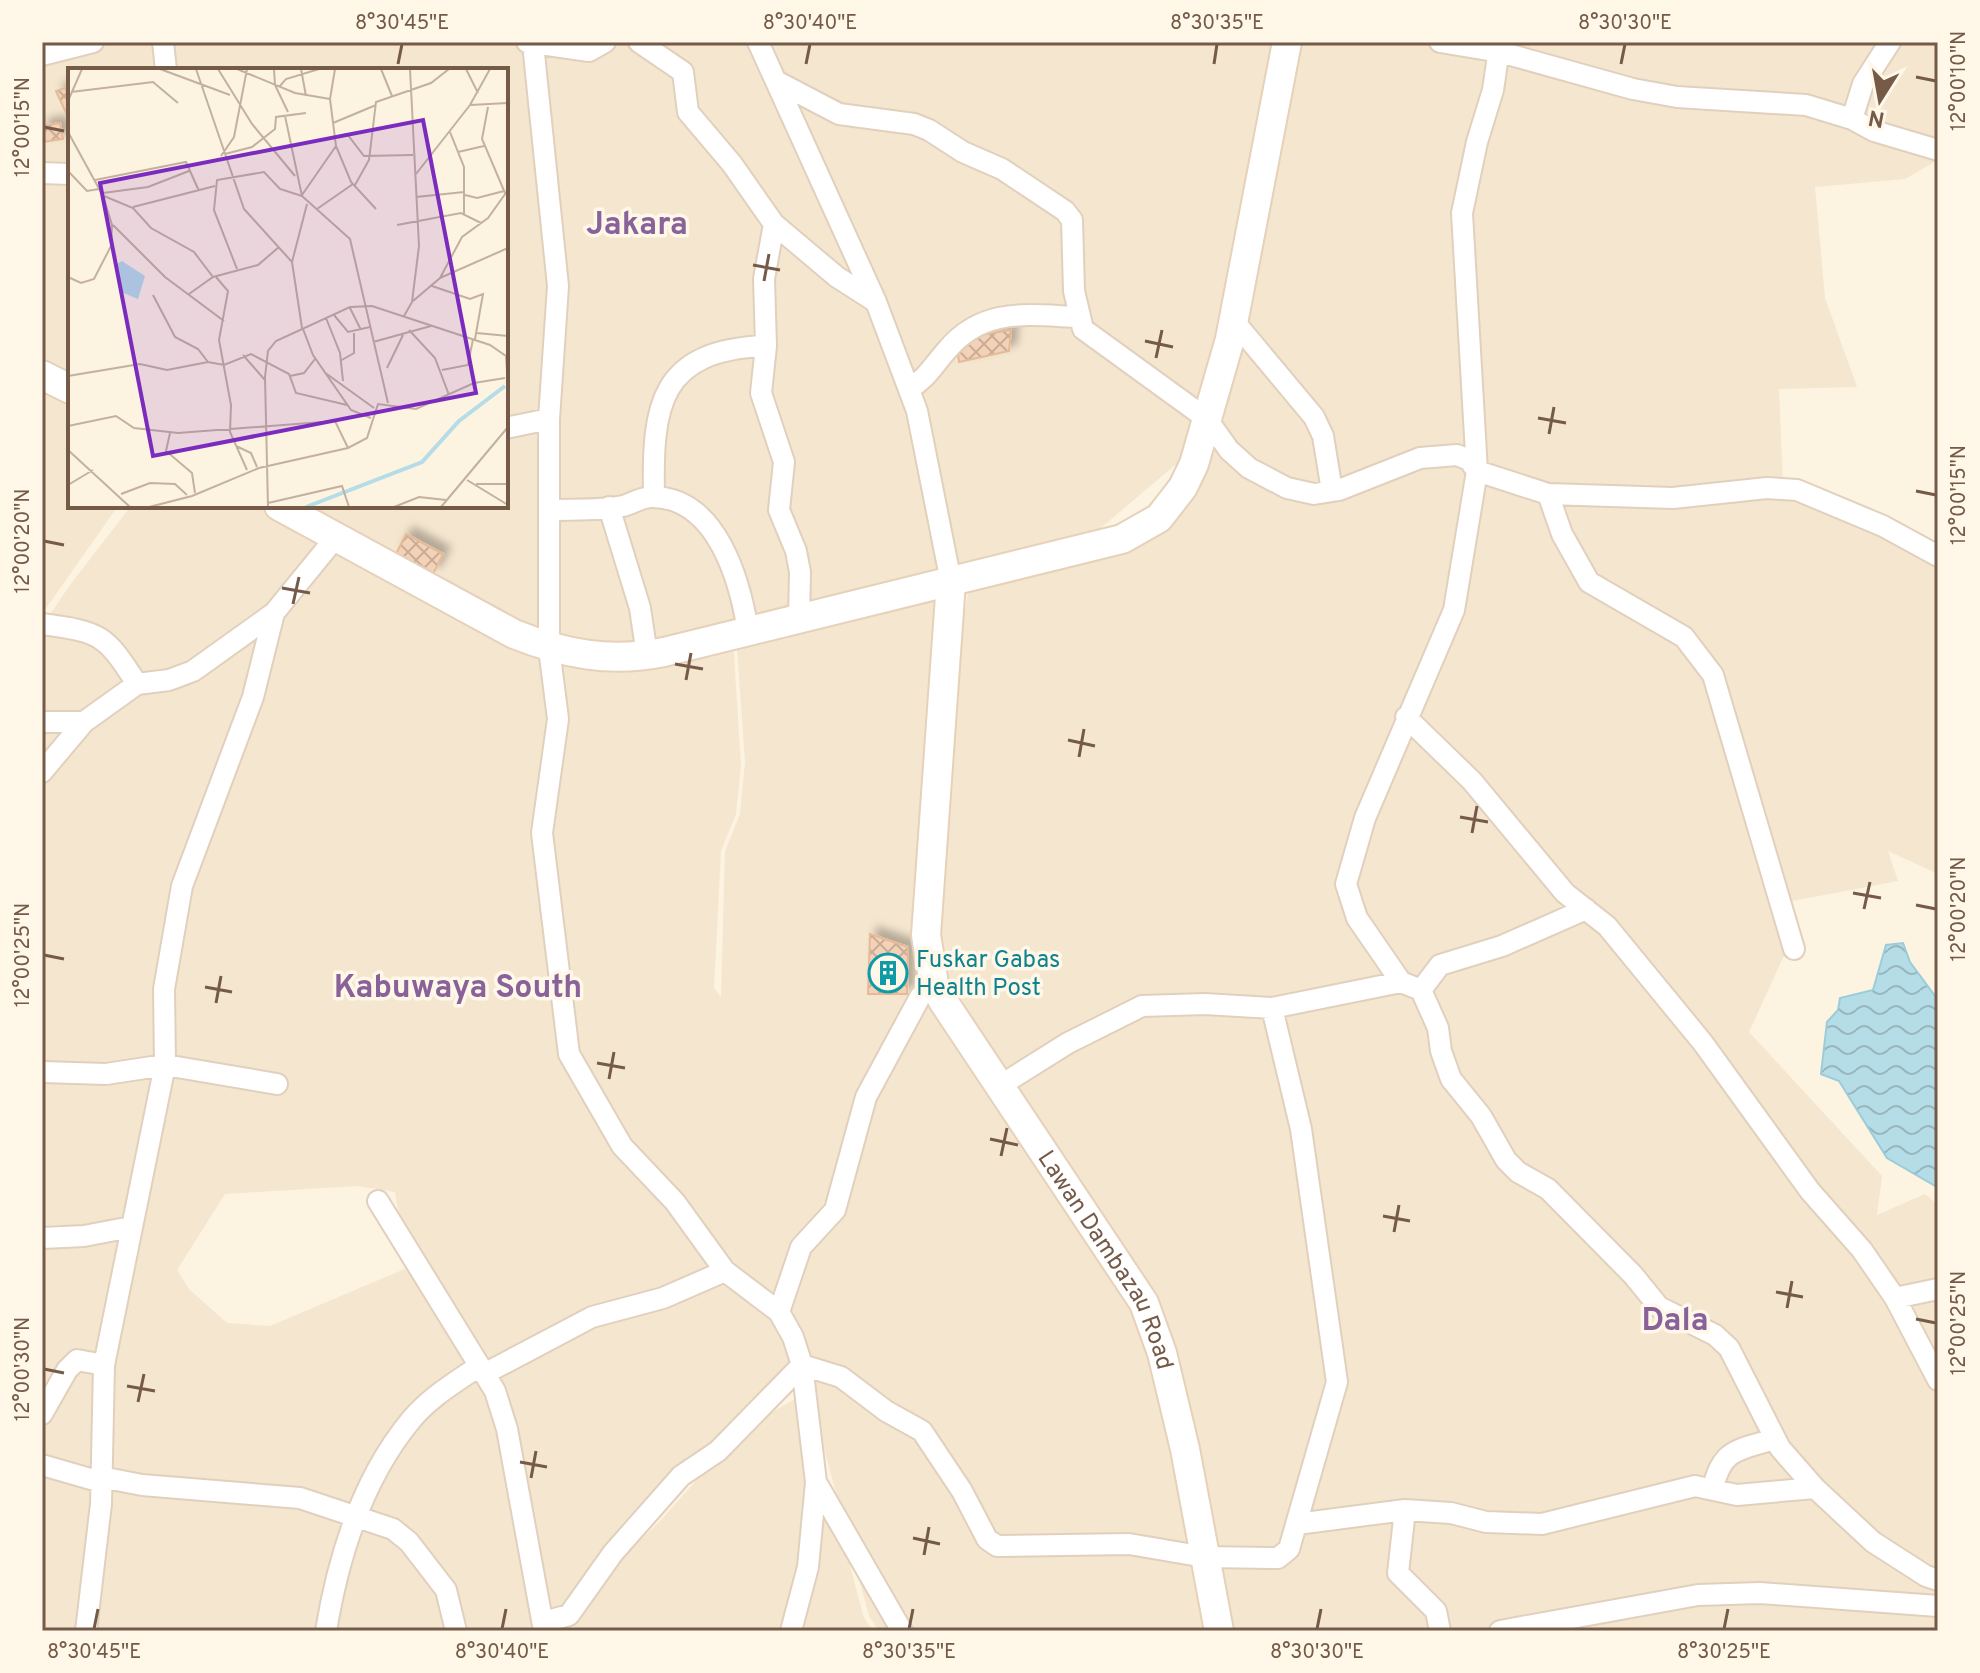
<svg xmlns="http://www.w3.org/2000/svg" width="1980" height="1673" viewBox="0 0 1980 1673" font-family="Overpass,sans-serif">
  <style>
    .residential { fill: #f5e6cf; fill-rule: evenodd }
    .water { fill: url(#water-waves); stroke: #9bccd9; stroke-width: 2 }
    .building { fill: url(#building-cross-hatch); stroke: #e6ba98; stroke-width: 2; filter: url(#shadow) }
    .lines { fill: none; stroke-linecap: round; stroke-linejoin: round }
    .minor-casing { stroke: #e1d0bd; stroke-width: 24 }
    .secondary-casing { stroke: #e6d1ba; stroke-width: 32 }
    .minor { stroke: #fff; stroke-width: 20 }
    .secondary { stroke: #fff; stroke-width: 28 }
    .ticks { fill: none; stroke: #755a47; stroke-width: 3 }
    .labels { text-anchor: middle; stroke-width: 7; stroke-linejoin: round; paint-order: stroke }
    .culture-label { font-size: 24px; fill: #0d838f; stroke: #fff7e8; text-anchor: start }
    .street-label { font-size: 24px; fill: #755a47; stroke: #fff7e8 }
    .district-label { font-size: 32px; font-weight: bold; fill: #896299; stroke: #fff7e8 }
    .inset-river { fill: none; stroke: #b5dde7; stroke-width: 4 }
    .inset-road { fill: none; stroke: #c3b19e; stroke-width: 2 }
    .view { fill: #7b2cbf; fill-opacity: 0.15; stroke: #7b2cbf; stroke-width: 4 }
    .inset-edge { fill: none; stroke: #755a47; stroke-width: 4 }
    .neatline { fill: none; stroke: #755a47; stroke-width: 3 }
    .ticks-label { font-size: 20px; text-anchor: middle; fill: #755a47 }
  </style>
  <defs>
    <pattern id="water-waves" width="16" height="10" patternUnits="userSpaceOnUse" patternTransform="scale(2)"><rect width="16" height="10" fill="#b5dde7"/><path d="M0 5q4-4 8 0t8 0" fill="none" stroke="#98b6bd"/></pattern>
    <pattern id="building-cross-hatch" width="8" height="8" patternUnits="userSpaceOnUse" patternTransform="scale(2)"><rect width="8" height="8" fill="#f3d2b8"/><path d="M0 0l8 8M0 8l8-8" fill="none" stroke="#c9ad97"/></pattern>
    <filter id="shadow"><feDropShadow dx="7" dy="-7" stdDeviation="4" flood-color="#0004"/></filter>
  </defs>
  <rect width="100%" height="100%" fill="#fdf3e1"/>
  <path class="residential" d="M70 42H1273L1194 449 1096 532 961 578 911 905 969 588 1019 581 1122 549 1205 466 1289 42H1938V160L1905 179 1815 187 1825 298 1857 387 1779 389 1783 487 1938 551V874L1888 851 1898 881 1782 903 1793 936 1749 1032 1882 1176 1877 1215 1925 1194 1938 1205V1631H879L869 1616 807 1385 777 1310 801 1383 738 1418 578 1600 661 1520 742 1429 804 1394 864 1618 873 1631H42V626L70 585 131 506H267L496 616 602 654 733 640 741 765 736 814 721 851 714 988 721 997 725 851 740 814 745 762 736 634 758 627 602 646 548 633 286 506H506V70H70V506H118L42 614V48ZM357 1186 395 1192 407 1268 270 1326 227 1323 189 1289 177 1270 225 1194Z"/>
  <path class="water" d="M1903 943 1910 962 1938 1000 1937 1187 1887 1158 1839 1081 1821 1074 1827 1022 1838 1010 1840 998 1873 990 1886 945Z"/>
  <path class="building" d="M65 88 70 100 67 115 56 91Z
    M60 123 63 139 42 142V126Z
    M1011 330 1009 351 959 362 956 339Z
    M406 534 443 554 433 574 396 554Z
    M870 934 908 947 907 994H868Z"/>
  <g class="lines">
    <g class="minor-casing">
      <path id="minor" d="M163 42 166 70
        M527 42 589 51 605 42
        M639 42 683 72 688 112 732 164 774 224 837 277 876 302
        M758 42 876 302 917 411 951 582
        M1440 42 1500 52 1633 89 1677 97 1806 105 1852 119 1874 131 1938 150
        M533 44 558 286 549 419V648L558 719 542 833 569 1054 622 1146 675 1202 725 1271 779 1312 793 1337 802 1365 816 1482 808 1567 791 1631
        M42 55 93 42
        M776 81 839 114 914 124 929 130 963 152 1002 169 1065 211 1072 220 1074 291 1083 329 1207 419 1229 450 1249 468 1287 488 1314 494 1339 490 1420 458 1457 455 1469 460 1477 471 1548 494 1673 498 1767 488 1797 490 1883 526 1938 556
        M1852 119 1863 84 1890 42
        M42 173 70 174
        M774 224 764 279 766 346 761 393 784 462 779 510 796 551 800 572 799 618
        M1233 320 1314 417 1323 436 1332 491
        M909 389C927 378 933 366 947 350 983 307 1027 315 1078 317
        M506 428 549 419
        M1548 494 1562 534 1589 582 1684 637 1713 675 1794 949
        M654 497C652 405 659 350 766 346
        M609 507 640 608 647 655
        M549 510C573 509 599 511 623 506 633 503 642 497 652 497 717 497 740 581 748 631
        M42 624C101 632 105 634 137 684
        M1406 717 1472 781 1565 893 1607 926 1703 1043 1810 1191 1862 1250 1895 1298 1938 1380
        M42 722H84
        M42 772 84 722 137 684 169 680 193 671 274 613
        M1401 982 1357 918 1346 884 1365 818 1454 610 1477 471 1462 213 1477 142 1493 90 1500 42
        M1421 990 1438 1028 1441 1051 1451 1079 1481 1116 1506 1160 1518 1172 1548 1189 1633 1275 1659 1307 1715 1335 1729 1348 1780 1448 1815 1488 1873 1542 1926 1576 1938 1580
        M42 1072 106 1074 165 1065 277 1084
        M998 1087 1068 1043 1142 1006 1205 1004 1272 1008 1401 982 1421 990 1440 965 1502 946 1586 909
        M378 1201 495 1391 507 1429 544 1631
        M42 1238 84 1236 131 1227
        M1895 1298 1938 1289
        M779 1312 801 1247 835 1210 866 1097 920 997 934 984
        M802 1365 841 1377 886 1411 922 1431 962 1491 987 1539 997 1546 1129 1544 1205 1557 1278 1558 1289 1549 1337 1382 1301 1129 1272 1008
        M484 1374 592 1317 663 1298 725 1271
        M42 1414 67 1370 77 1360 104 1365
        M42 1465 101 1482
        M101 1477 142 1485 300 1498 393 1529 409 1542 446 1590 456 1631
        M816 1482 902 1631
        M1713 1488C1722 1448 1739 1450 1774 1439
        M1405 1510 1398 1573 1436 1611 1440 1631
        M1297 1524 1405 1510 1451 1513 1486 1522 1542 1524 1695 1486 1737 1495 1815 1488
        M544 1622 569 1615 613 1553 681 1476 718 1451 802 1365
        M86 1631 101 1504 104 1365 165 1065 164 989 182 886 253 697 274 613 336 537
        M326 1631C338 1558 363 1478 411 1420 430 1397 456 1382 479 1366
        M1500 1631 1698 1595 1760 1593 1938 1606"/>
    </g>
    <g class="secondary-casing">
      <g id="secondary">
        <path d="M42 375 70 389"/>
        <path d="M279 506 514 634C564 654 610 663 664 652L1122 539 1159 518 1183 487 1194 464 1230 339 1287 42"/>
        <path id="s1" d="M951 582 926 935 934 984 943 1001 1144 1303 1162 1353 1185 1449 1219 1631"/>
      </g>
    </g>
    <use href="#minor" class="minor"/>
    <use href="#secondary" class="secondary"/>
  </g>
  <path class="ticks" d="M398 64 402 44M806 64 810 44M1214 64 1217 44M1621 64 1625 44M1916 77 1936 81M44 127 64 131M753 265 780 270M764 281 769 254M1145 341 1173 347M1156 358 1162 330M1538 418 1566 423M1549 434 1554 407M1916 491 1936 495M44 541 64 545M282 588 310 593M293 604 299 577M675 664 703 669M686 680 691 653M1068 740 1095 746M1079 757 1084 729M1460 817 1488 822M1472 833 1477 806M1853 893 1881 898M1916 905 1936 909M1864 909 1870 882M44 955 64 959M205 987 232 992M216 1003 221 976M597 1063 625 1068M609 1079 614 1052M990 1139 1018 1145M1001 1156 1007 1128M1383 1216 1410 1221M1394 1232 1399 1205M1776 1292 1803 1297M1787 1308 1792 1281M1916 1319 1936 1323M44 1369 64 1373M127 1386 155 1391M138 1402 144 1374M520 1462 547 1467M531 1478 536 1451M913 1538 940 1544M924 1555 929 1527M94 1629 98 1609M502 1629 506 1609M909 1629 913 1609M1317 1629 1321 1609M1724 1629 1728 1609"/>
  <defs>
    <g id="building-ring" transform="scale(2)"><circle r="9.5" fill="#fff7e8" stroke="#0f9aa8" stroke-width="1.5"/><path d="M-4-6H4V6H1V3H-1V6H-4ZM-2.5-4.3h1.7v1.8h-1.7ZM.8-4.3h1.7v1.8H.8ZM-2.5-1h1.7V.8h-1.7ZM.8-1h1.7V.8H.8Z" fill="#0f9aa8"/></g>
  </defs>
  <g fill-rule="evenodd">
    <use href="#building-ring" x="888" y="973"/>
  </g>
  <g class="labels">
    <g class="culture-label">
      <text x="916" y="967">Fuskar Gabas<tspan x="916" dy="28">Health Post</tspan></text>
    </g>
    <g class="street-label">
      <text dy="8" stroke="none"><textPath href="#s1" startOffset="730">Lawan Dambazau Road</textPath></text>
    </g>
    <g class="district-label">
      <text x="637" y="234">Jakara</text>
      <text x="458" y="997">Kabuwaya South</text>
      <text x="1675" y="1330">Dala</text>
    </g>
  </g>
  <g transform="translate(68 68)">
    <rect width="440" height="440" fill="#fdf3e1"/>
    <path d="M54 193 77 208 70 231 53 224 47 197Z" fill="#b5dde7"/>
    <path class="inset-river" d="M238 439 354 394 391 353 437 318"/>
    <path class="inset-road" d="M92 1 162 27M128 1 176 141 224 194 234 260M150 1 184 56 227 108M169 1 227 25 262 31M206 1 207 17 220 44M233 1 238 28M267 1 262 31 268 78 283 114 308 141M313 1 324 28M398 1 410 25M211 19 218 11 251 1M3 24 85 14 110 35M0 33 14 1M402 37 440 35M420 39 414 71 437 125M217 48 234 128 282 171 320 335M265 55 308 37M0 64 35 128 44 157 43 178 26 211 13 215 0 209M382 64 396 99V146M267 69 279 66 296 88 345 87M390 84 416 78M157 86 184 79 207 61 208 49 238 45M153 88 166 69 179 1M0 103 19 123 31 121M348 106 402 37 422 1M27 112 118 94 131 123M287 117 301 92 308 34 363 15 381 1M35 125 80 119 121 103M234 127 268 78M397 127 409 130 436 123M36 128 65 140 83 160 126 184 145 209M348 129 396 124M65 139 147 118M249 141 285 116M45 157 97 209 156 253M329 157 393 145 413 155M224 194 239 136M169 201 146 142 149 112 196 104 212 121 234 128M148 209 160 223 151 272 163 337 162 364 179 402M372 210 440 180M364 218 402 231 415 226 407 271M121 226 145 209 190 197 211 179M85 227 107 269 130 281 140 294M345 233 372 210 394 169 420 150 440 122M282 240 293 262M266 247 280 264 302 259M336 248 344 234 351 178 342 1M258 250 272 285 275 313M235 261 245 287 283 342 303 350M341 262 367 290 381 327M409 265 440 268M305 274 363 258M175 287 197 312M272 293 286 285V265M319 300 335 267M374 302 400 297 405 271M256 304 306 340M0 308 72 296 99 302 140 294 156 297 183 286 221 306 228 325 279 337M222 308 236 305 247 291M0 358 48 348 66 360 110 365 267 353 280 380M102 365 98 383 124 405 127 425M168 378 183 385 189 399M0 382 62 439M399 412 440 437M408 416H440M0 417 25 402M53 426 82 415 107 416 119 427M200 435 274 418 281 439M81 439 124 428 191 400 280 380 299 370 310 336 348 341 406 315 437 310M200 439 197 309 200 283 208 273 282 239 304 238 422 277 438 288 440 318M326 439 351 429 378 432M373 439 440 359"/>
    <path class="view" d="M355 52 408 325 85 388 32 115Z"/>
    <rect width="440" height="440" class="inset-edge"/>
  </g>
  <rect width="1980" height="1673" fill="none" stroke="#fff7e8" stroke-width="88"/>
  <g transform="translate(1880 100) rotate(191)" stroke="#fff7e8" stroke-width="6" paint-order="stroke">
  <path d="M0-6L14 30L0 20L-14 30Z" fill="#755a47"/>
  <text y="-12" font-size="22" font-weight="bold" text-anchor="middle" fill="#755a47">N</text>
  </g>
  <rect x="44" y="44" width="1892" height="1585" class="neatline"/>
  <g class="ticks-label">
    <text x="402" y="29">8°30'45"E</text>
    <text x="810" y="29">8°30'40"E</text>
    <text x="1217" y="29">8°30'35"E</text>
    <text x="1625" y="29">8°30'30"E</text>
    <text transform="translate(1958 81) rotate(-90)" y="7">12°00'10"N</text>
    <text transform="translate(22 127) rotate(-90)" y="7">12°00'15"N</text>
    <text transform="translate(1958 495) rotate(-90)" y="7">12°00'15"N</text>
    <text transform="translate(22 541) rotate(-90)" y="7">12°00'20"N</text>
    <text transform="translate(1958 909) rotate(-90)" y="7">12°00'20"N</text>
    <text transform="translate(22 955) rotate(-90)" y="7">12°00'25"N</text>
    <text transform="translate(1958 1323) rotate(-90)" y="7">12°00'25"N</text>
    <text transform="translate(22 1369) rotate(-90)" y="7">12°00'30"N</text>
    <text x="94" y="1658">8°30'45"E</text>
    <text x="502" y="1658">8°30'40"E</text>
    <text x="909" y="1658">8°30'35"E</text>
    <text x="1317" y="1658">8°30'30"E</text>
    <text x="1724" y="1658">8°30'25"E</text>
  </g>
</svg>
